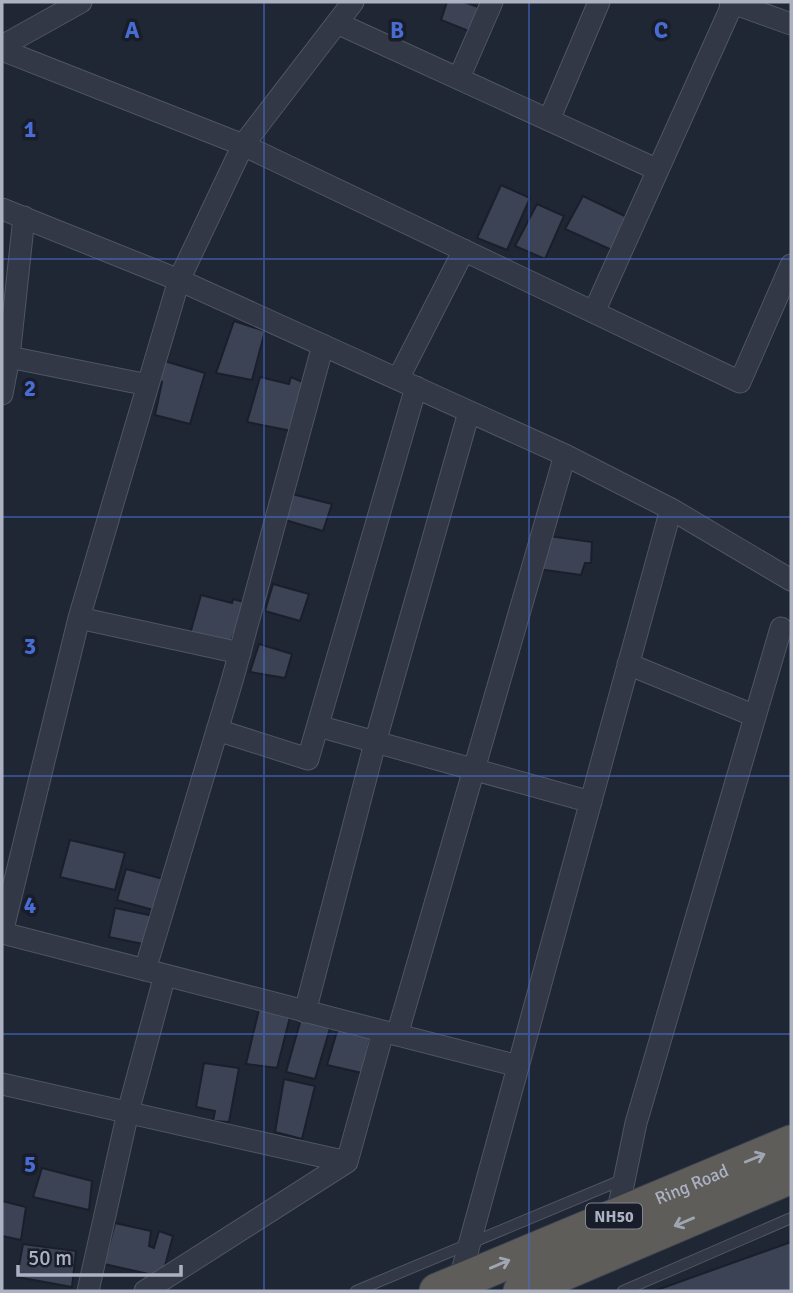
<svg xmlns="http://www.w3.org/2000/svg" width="793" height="1293" viewBox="0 0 793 1293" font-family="Signika,sans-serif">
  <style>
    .building { fill: #3b4355; stroke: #1a1f2b; stroke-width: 2 }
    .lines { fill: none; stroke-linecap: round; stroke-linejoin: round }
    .service-casing { stroke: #505563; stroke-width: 12 }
    .minor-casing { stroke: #505563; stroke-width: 23 }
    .trunk-casing { stroke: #3d424f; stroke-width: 37 }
    .service { stroke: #323845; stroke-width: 10 }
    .minor { stroke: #323845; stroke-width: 21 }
    .trunk { stroke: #5e5d5a; stroke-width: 35 }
    .oneway { stroke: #a0a5b2 }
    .grid { fill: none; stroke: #486cd1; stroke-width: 2; stroke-opacity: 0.55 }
    .labels { text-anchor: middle; stroke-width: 7; stroke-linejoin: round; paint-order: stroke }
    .shield { fill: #181d29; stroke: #808594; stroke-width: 2 }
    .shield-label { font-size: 16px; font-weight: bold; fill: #acb2c2 }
    .street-label { font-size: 18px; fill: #acb2c2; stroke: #181d29 }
    .grid-label { font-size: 23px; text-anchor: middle; font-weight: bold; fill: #486cd1; stroke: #181d29; stroke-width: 7; stroke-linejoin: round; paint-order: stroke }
  </style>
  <rect width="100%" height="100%" fill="#1f2634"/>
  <path class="building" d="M447 2H464L481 8 471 32 441 20Z
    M501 185 530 198 507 250 477 238Z
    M583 196 629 218 614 251 565 229Z
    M537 204 564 216 545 259 515 246Z
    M234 321 265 331 252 380 216 373Z
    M161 360 205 373 190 424 155 415 162 382 158 379Z
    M260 377 289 384 291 377 305 383 292 431 247 422Z
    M292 494 332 504 323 531 285 520Z
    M549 536 592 542 591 563H585L581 575 538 569Z
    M273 584 309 594 300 621 265 611Z
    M201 595 232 603 233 599 248 603 231 641 190 634Z
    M259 644 292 654 285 678 250 672Z
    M70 840 125 853 115 890 60 877Z
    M126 869 167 880 157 911 117 900Z
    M115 908 154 916 148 945 109 937Z
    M259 1009 290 1017 277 1068 246 1064Z
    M301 1019 331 1025 315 1079 286 1072Z
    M338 1028 371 1034 362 1073 327 1065Z
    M204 1063 239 1068 229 1122 213 1121 215 1111 196 1107Z
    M284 1079 315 1086 302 1139 275 1132Z
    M42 1168 92 1181 89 1210 33 1197Z
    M2 1201 26 1207 21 1240 2 1236Z
    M115 1223 151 1231 149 1246 154 1248 159 1231 173 1236 162 1277 104 1264Z
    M791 1242V1291H654Z
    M23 1244 76 1251 72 1287 17 1277Z"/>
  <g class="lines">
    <g class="service-casing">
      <path id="service" d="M356 1291 624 1179
        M623 1291 791 1218"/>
    </g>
    <g class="minor-casing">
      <path id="minor" d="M730 2 791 24
        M337 23 658 170
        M2 46 81 2
        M2 50 243 145 740 382 791 265
        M459 78 492 2
        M549 120 599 2
        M2 209 179 280 565 455 671 509 791 580
        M594 312 733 3
        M9 357 148 385
        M398 379 464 250
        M2 394 9 357 24 217
        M79 618 240 653
        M628 664 755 716
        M318 726 591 802
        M217 730 308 759 416 387
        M2 933 79 618 179 280 243 145 353 2
        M2 933 518 1066
        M145 970 232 681 323 345
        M305 1012 375 743 469 412
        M397 1035 565 455
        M2 1084 347 1162 383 1032
        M617 1215 636 1123 781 628
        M459 1282 671 509
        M88 1291 128 1112 165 975
        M145 1291 347 1162"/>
    </g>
    <g class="trunk-casing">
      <g id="trunk">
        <path id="s1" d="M437 1291 791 1143"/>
        <path d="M521 1291 791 1176"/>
      </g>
    </g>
    <use href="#service" class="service"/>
    <use href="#minor" class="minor"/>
    <use href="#trunk" class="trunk"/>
  </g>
  <defs><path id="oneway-shaft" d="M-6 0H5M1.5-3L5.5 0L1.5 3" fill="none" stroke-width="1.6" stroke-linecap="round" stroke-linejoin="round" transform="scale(1.75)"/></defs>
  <g class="oneway">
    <use href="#oneway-shaft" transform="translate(755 1158) rotate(-22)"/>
    <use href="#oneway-shaft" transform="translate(684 1222) rotate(157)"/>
    <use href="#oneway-shaft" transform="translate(500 1264) rotate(-23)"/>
  </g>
  <path class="grid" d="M264 2V1291M529 2V1291M2 259H791M2 517H791M2 776H791M2 1034H791"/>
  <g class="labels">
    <rect class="shield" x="586" y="1203.5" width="56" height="25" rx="5"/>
    <g class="shield-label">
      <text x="614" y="1222">NH50</text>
    </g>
    <g class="street-label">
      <text dy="6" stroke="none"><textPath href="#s1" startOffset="276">Ring Road</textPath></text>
    </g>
  </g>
  <g class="grid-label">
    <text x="132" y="38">A</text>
    <text x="397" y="38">B</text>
    <text x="661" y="38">C</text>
    <text x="30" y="137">1</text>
    <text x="30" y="396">2</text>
    <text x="30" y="654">3</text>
    <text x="30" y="913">4</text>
    <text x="30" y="1172">5</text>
  </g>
  <rect width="793" height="1293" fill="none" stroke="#acb2c2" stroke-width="7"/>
  <path d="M18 1265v10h163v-10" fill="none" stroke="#acb2c2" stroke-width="3.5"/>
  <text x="28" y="1265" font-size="21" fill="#acb2c2" stroke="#181d29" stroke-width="5" paint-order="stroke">50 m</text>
</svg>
